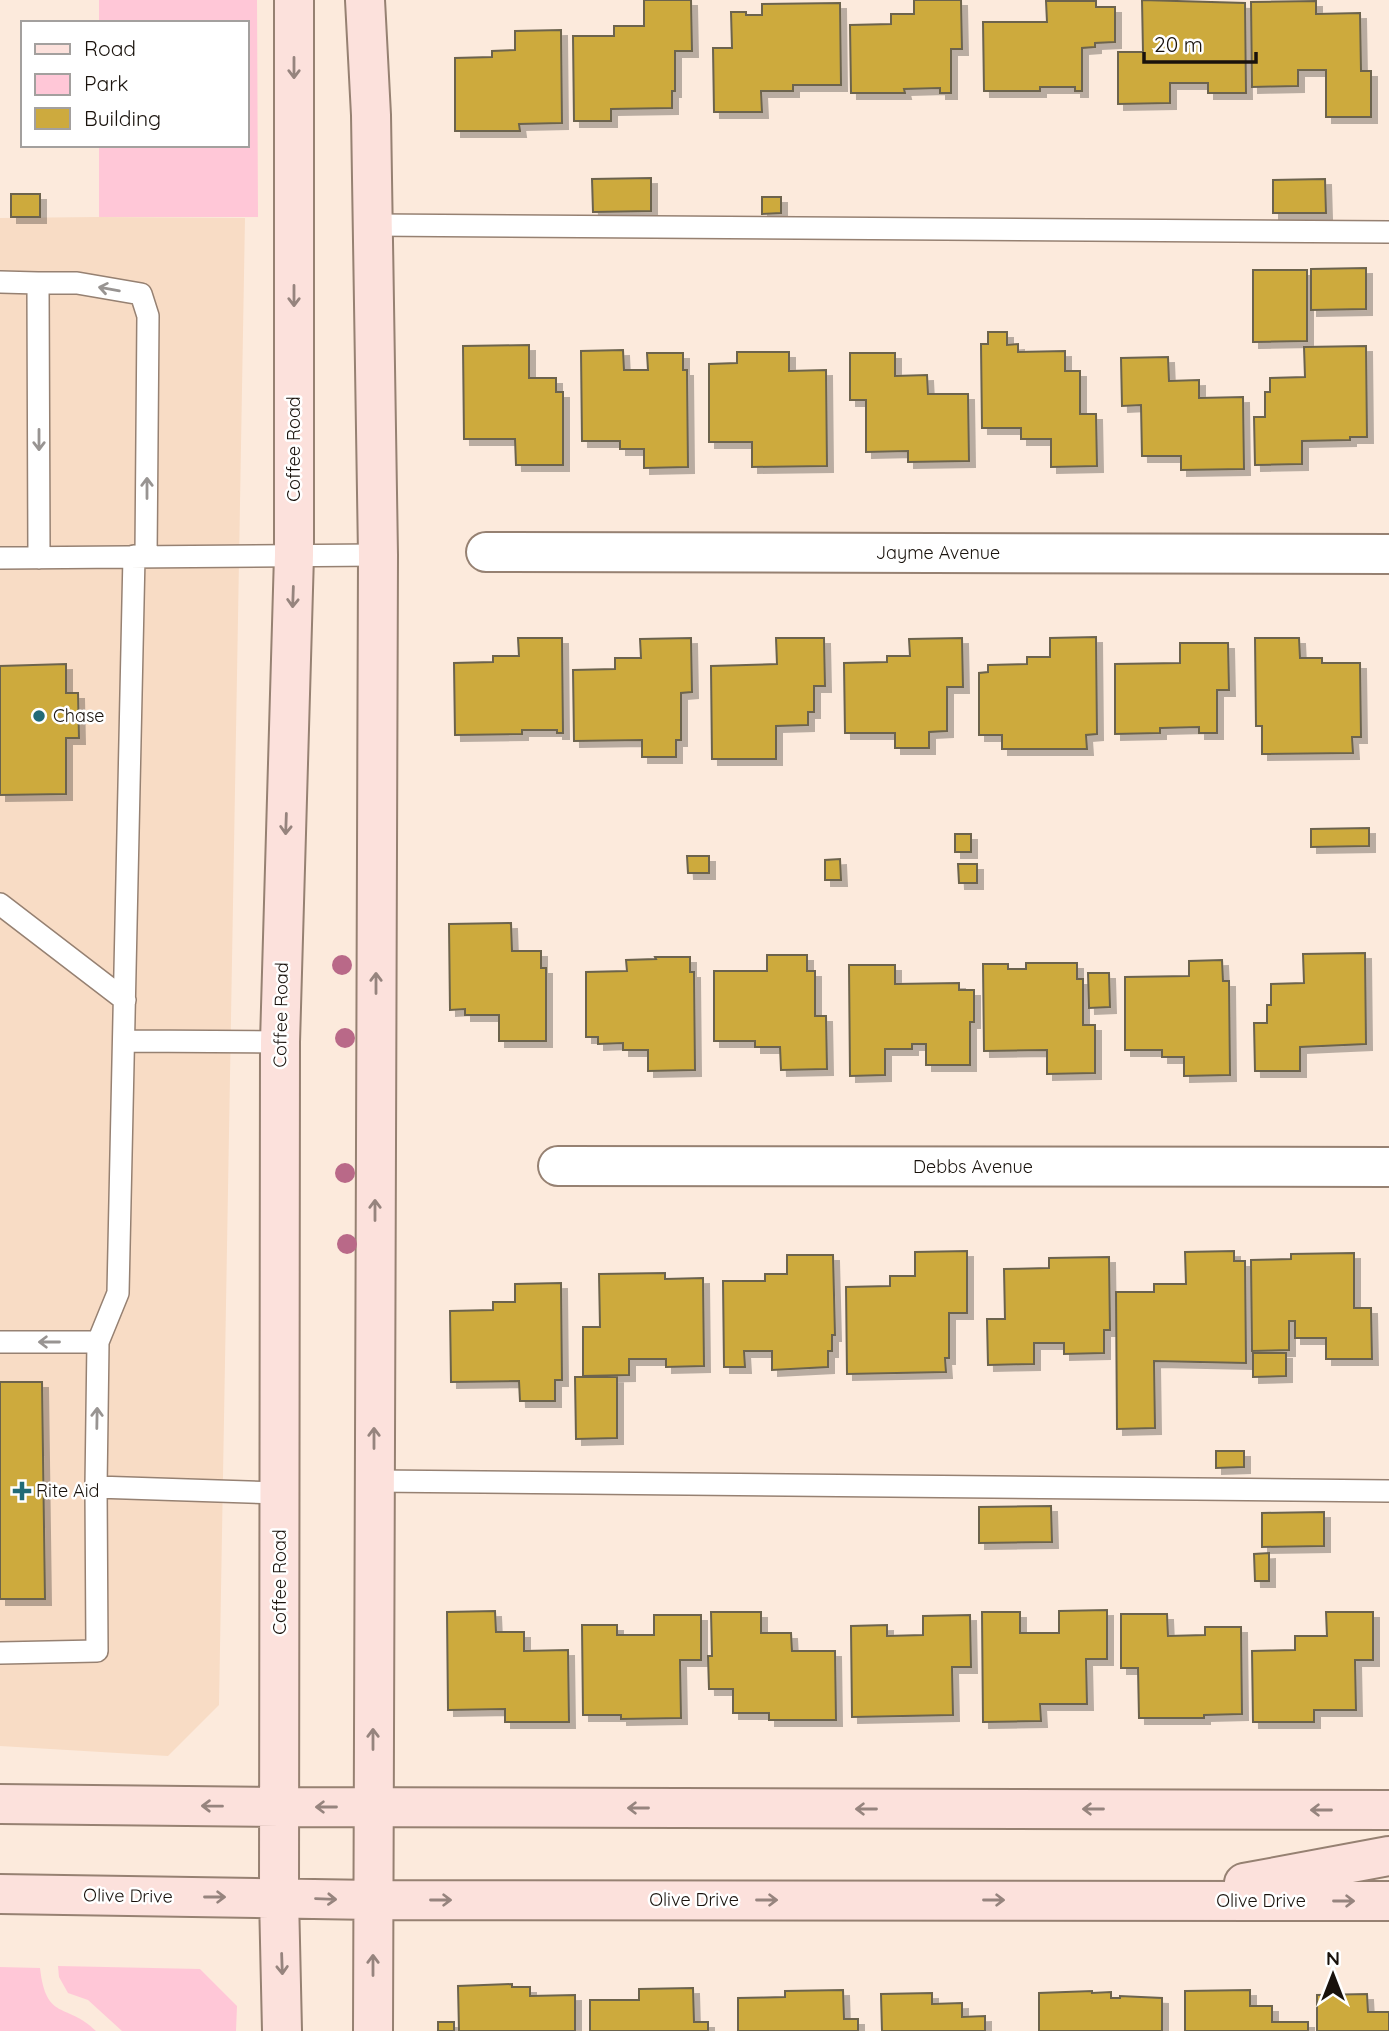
<svg xmlns="http://www.w3.org/2000/svg" width="1389" height="2031" viewBox="0 0 1389 2031" font-family="Quicksand,sans-serif">
  <style>
    .built { fill: #f8dcc5 }
    .green { fill: #ffc7d7 }
    .building { fill: #cdaa3e; stroke: #6c644e; stroke-width: 2; filter: url(#shadow) }
    .lines { fill: none; stroke-linecap: round; stroke-linejoin: round }
    .lane-casing { stroke: #968172; stroke-width: 24 }
    .street-casing { stroke: #968172; stroke-width: 42 }
    .secondary-casing { stroke: #968172; stroke-width: 42 }
    .lane { stroke: #fff; stroke-width: 21 }
    .street { stroke: #fff; stroke-width: 38 }
    .secondary { stroke: #fce1dc; stroke-width: 38 }
    .tree { fill: #b96988 }
    .oneway { stroke: #96847e }
    .oneway2 { stroke: #989492 }
    .poi-dot { fill: #226a76; stroke: #fff; stroke-width: 2.5 }
    .labels { text-anchor: middle; stroke-width: 5; stroke-linejoin: round; paint-order: stroke }
    .street-label { font-size: 18px; fill: #19120c; stroke: #fff }
    .poi-label { font-size: 18px; fill: #19120c; stroke: #fff; text-anchor: start }
  </style>
  <defs>
    <filter id="shadow"><feDropShadow dx="6" dy="6" stdDeviation="0" flood-color="#0004"/></filter>
  </defs>
  <rect width="100%" height="100%" fill="#fceadc"/>
  <path class="built" d="M99 217 245 218 219 1705 168 1756 0 1746V218Z"/>
  <path class="green" d="M99 0H257L258 217H99V145H247V23H99Z
    M58 1966 200 1969 237 2006 236 2031H122L88 2000 68 1993 59 1977Z
    M0 1967 40 1968C46 2022 67 2002 96 2031H0Z"/>
  <path class="building" d="M644 0H691L692 51H675V91H672V108L611 109V121H574L573 36H614V26H644Z
    M914 0H961L962 49H951V93H940V88L904 89 905 93H851L850 25 891 24V14H914Z
    M1142 0 1245 3 1246 93H1208V83H1170V103L1118 104V52H1143Z
    M1046 1H1096V7H1115V42L1095 43V47L1082 48V91H1075V87H1040V91H984L983 22H1047Z
    M1316 1V14L1360 13 1361 71H1371V117H1326V70H1298V86L1252 87 1251 2Z
    M840 3 841 85H793V91H761L762 112H714L713 48H732L731 12H746V15H762V4Z
    M561 30 562 123 519 124 520 131H455V58L492 57V51L515 50V31Z
    M651 178V211L593 212 592 179Z
    M1325 179 1326 213H1273V180Z
    M11 194H40V217H11Z
    M762 197H781V213L762 214Z
    M1366 268V309L1311 310V269Z
    M1253 270H1307V341L1253 342Z
    M988 332H1007V345L1018 344V352L1065 351V371H1080V414H1096L1097 466 1051 467V439H1021V428H982L981 344H988Z
    M529 345V378H556V392H563V465H516L515 439H464L463 346Z
    M1366 346 1367 437H1350V440L1302 441V464L1255 465 1254 417H1265V392H1270V378L1305 377 1304 347Z
    M623 350 624 370H648L647 353H683V370H687L688 467 644 468V449H620V441H582L581 351Z
    M737 352H789V371L826 370 827 466 752 467V442H709V364L737 363Z
    M850 353H895V376L927 375 928 394H968L969 461 908 462V451L866 452V400H850Z
    M1168 357 1169 381 1199 380V398L1243 397 1244 469 1181 470V456H1142L1141 405 1122 406 1121 358Z
    M1096 637 1097 734 1086 735 1087 749H1002V735H979V673L988 672V665L1027 664V657H1050V638Z
    M518 638H562L563 733H557V730H522V734L455 735 454 663 493 662V656H519Z
    M691 638 692 692 681 693V740H676V757H642V740L574 741 573 670 615 669V658H641L640 639Z
    M776 638H824L825 686H814V712H808V725L776 726V759H712L711 666 777 664Z
    M962 638 963 687H947V731L929 732V748H895V733H845L844 663 887 662V656H910L909 639Z
    M1255 638H1299L1300 658H1322V663H1360L1361 737H1352L1353 753 1262 754V726H1256Z
    M1180 643H1228L1229 690H1217V733H1199V727L1160 728V733L1115 734V664L1180 663Z
    M66 664V693H78L79 738H66V794L0 795V666Z
    M1369 828V846L1311 847V829Z
    M955 834H971V852H955Z
    M687 856H709V873H688Z
    M840 859 841 880H825V860Z
    M958 864H977V883H959Z
    M511 923 512 951H541V968H546V1041H499V1015H465V1009L450 1010 449 924Z
    M1365 953 1366 1044 1300 1047V1071H1255L1254 1023H1267V1005H1271V984L1304 983 1303 954Z
    M767 955H807V971H815V1016H826L827 1069 781 1070 780 1047H755V1041H714V971H767Z
    M655 957H690V972H694L695 1070 648 1071V1050H623V1043L598 1044V1037H586V972L627 971 626 960 656 959Z
    M1222 960 1223 981H1229L1230 1075 1184 1076V1057H1162V1050H1125V977L1189 976V961Z
    M1026 963H1077V979H1083V1025H1095V1073L1047 1074V1050L984 1051 983 964H1008V969H1026Z
    M849 965H895V984L959 983V990H974V1022H970V1065H926V1044H912V1049H885V1075L850 1076Z
    M1088 973H1109L1110 1007 1089 1008Z
    M967 1251V1313H949V1358H945L946 1372 847 1374 846 1287 890 1286V1276H915V1252Z
    M1234 1251V1261H1245L1246 1363 1154 1361 1155 1428 1117 1429 1116 1292H1154V1284H1186L1185 1252Z
    M1354 1253V1308H1371L1372 1359H1326V1338H1295V1321H1289V1350L1252 1351 1251 1260 1291 1259V1254Z
    M787 1255H833L835 1335H832V1351H828V1367L772 1370V1351H744L745 1367H724L723 1281H765V1274H787Z
    M1109 1257 1110 1330H1104V1353L1064 1354V1343H1034V1364L988 1365 987 1319H1005L1004 1269 1049 1268V1258Z
    M665 1273V1279L703 1278 704 1366 666 1367V1359H629V1375L583 1376V1327H600L599 1274Z
    M561 1283 562 1380H555V1401H520L519 1381 451 1382 450 1311 493 1310V1302H515V1284Z
    M1253 1353H1286V1376L1253 1377Z
    M575 1377H617V1438L576 1439Z
    M0 1382H42L45 1599H0Z
    M1216 1451H1244V1467L1216 1468Z
    M1051 1506 1052 1542 979 1543V1507Z
    M1324 1512V1546L1262 1547V1513Z
    M1269 1553V1581H1255L1254 1554Z
    M1107 1610V1659H1086L1087 1704H1040L1041 1721 983 1722 982 1612H1020V1633H1059V1611Z
    M495 1611 496 1632H524V1651L568 1650 569 1722H505V1709L448 1710 447 1612Z
    M711 1612H761V1633H791L792 1651H835L836 1720H769V1713H733V1689H709L708 1656H712Z
    M1326 1612H1373V1660H1355L1356 1710H1314V1722H1253L1252 1651 1295 1650V1636H1327Z
    M1121 1614H1167L1168 1636 1205 1635V1627H1241L1242 1714 1204 1715V1718H1139L1138 1668H1121Z
    M654 1615H701V1660H680L681 1718 621 1719V1715H583L582 1625H617V1635H654Z
    M970 1615 971 1667H952L953 1715 852 1717 851 1626 887 1625V1636L923 1635V1616Z
    M512 1984V1987H530V1996L575 1995V2031H459L458 1986Z
    M693 1988 694 2022H708V2031H590V2000H639V1989Z
    M843 1990 844 2019H858V2031H738V1998L785 1997V1991Z
    M1250 1990V2006H1272V2022H1308V2031H1185V1991Z
    M1092 1991V1993L1111 1992V1998H1120V1996L1162 1998V2031H1039V1993Z
    M932 1993V2004L962 2003V2017L985 2016V2031H882L881 1994Z
    M1367 1994 1368 2012H1389V2031H1317V1995Z
    M438 2022H454V2031H438Z"/>
  <g class="lines">
    <g class="lane-casing">
      <path id="lane" d="M373 225 1389 232
        M0 282 38 283
        M0 558 378 555
        M39 558 38 283H77L141 294 148 316 146 556
        M0 904 125 1000
        M125 1041 280 1042
        M0 1342H98
        M374 1481 1389 1491
        M96 1487 98 1342 118 1293 134 556
        M0 1653 97 1651 96 1487 280 1493"/>
    </g>
    <g class="street-casing">
      <path id="street" d="M486 552 1389 554
        M558 1166 1389 1167"/>
    </g>
    <g class="secondary-casing">
      <path id="secondary" d="M365 0 371 115 378 555 373 2031
        M0 1804 280 1807 1389 1810
        M1244 1883 1389 1856
        M0 1894 373 1900 1389 1901
        M282 2031 279 1897 280 1042 294 555V0"/>
    </g>
    <use href="#lane" class="lane"/>
    <use href="#street" class="street"/>
    <use href="#secondary" class="secondary"/>
  </g>
  <g class="tree">
    <circle cx="342" cy="965" r="10"/>
    <circle cx="345" cy="1038" r="10"/>
    <circle cx="345" cy="1173" r="10"/>
    <circle cx="347" cy="1244" r="10"/>
  </g>
  <defs><path id="oneway-shaft" d="M-6 0H5M1.5-3L5.5 0L1.5 3" fill="none" stroke-width="1.6" stroke-linecap="round" stroke-linejoin="round" transform="scale(1.75)"/></defs>
  <g class="oneway">
    <use href="#oneway-shaft" transform="translate(294 68) rotate(90)"/>
    <use href="#oneway-shaft" transform="translate(294 296) rotate(90)"/>
    <use href="#oneway-shaft" transform="translate(293 597) rotate(92)"/>
    <use href="#oneway-shaft" transform="translate(286 824) rotate(92)"/>
    <use href="#oneway-shaft" transform="translate(376 983) rotate(-90)"/>
    <use href="#oneway-shaft" transform="translate(375 1210) rotate(-90)"/>
    <use href="#oneway-shaft" transform="translate(374 1438) rotate(-90)"/>
    <use href="#oneway-shaft" transform="translate(373 1739) rotate(-90)"/>
    <use href="#oneway-shaft" transform="translate(212 1806) rotate(-179)"/>
    <use href="#oneway-shaft" transform="translate(326 1807) rotate(180)"/>
    <use href="#oneway-shaft" transform="translate(638 1808) rotate(-180)"/>
    <use href="#oneway-shaft" transform="translate(866 1809) rotate(-180)"/>
    <use href="#oneway-shaft" transform="translate(1093 1809) rotate(-180)"/>
    <use href="#oneway-shaft" transform="translate(1321 1810) rotate(-180)"/>
    <use href="#oneway-shaft" transform="translate(215 1897)"/>
    <use href="#oneway-shaft" transform="translate(326 1899) rotate(2)"/>
    <use href="#oneway-shaft" transform="translate(441 1900)"/>
    <use href="#oneway-shaft" transform="translate(767 1900)"/>
    <use href="#oneway-shaft" transform="translate(994 1900)"/>
    <use href="#oneway-shaft" transform="translate(1344 1901)"/>
    <use href="#oneway-shaft" transform="translate(282 1964) rotate(88)"/>
    <use href="#oneway-shaft" transform="translate(373 1965) rotate(-90)"/>
  </g>
  <g class="oneway2">
    <use href="#oneway-shaft" transform="translate(109 289) rotate(-170)"/>
    <use href="#oneway-shaft" transform="translate(39 440) rotate(90)"/>
    <use href="#oneway-shaft" transform="translate(147 488) rotate(-90)"/>
    <use href="#oneway-shaft" transform="translate(49 1342) rotate(180)"/>
    <use href="#oneway-shaft" transform="translate(97 1418) rotate(-89)"/>
  </g>
  <g class="poi-dot">
    <circle cx="39" cy="716" r="7"/>
    <path d="M18.5 1480.5h7v7h7v7h-7v7h-7v-7h-7v-7h7z"/>
  </g>
  <g class="labels">
    <g class="street-label">
      <text transform="translate(294 449) rotate(-90)" y="6">Coffee Road</text>
      <text x="938" y="559">Jayme Avenue</text>
      <text transform="translate(281 1015) rotate(-89)" y="6">Coffee Road</text>
      <text x="973" y="1173">Debbs Avenue</text>
      <text transform="translate(280 1582) rotate(-90)" y="6">Coffee Road</text>
      <text transform="translate(128 1896) rotate(1)" y="6">Olive Drive</text>
      <text x="694" y="1906">Olive Drive</text>
      <text x="1261" y="1907">Olive Drive</text>
    </g>
    <g class="poi-label">
      <text x="53" y="722">Chase</text>
      <text x="36" y="1497">Rite Aid</text>
    </g>
  </g>
  <rect x="21" y="21" width="228" height="126" fill="#ffffff" stroke="#a3a09e" stroke-width="2"/>
  <rect x="35" y="44" width="35" height="10" fill="#fce1dc" stroke="#a3a09e" stroke-width="2"/>
  <text x="84" y="56" font-size="21" fill="#19120c">Road</text>
  <rect x="35" y="74" width="35" height="21" fill="#ffc7d7" stroke="#a3a09e" stroke-width="2"/>
  <text x="84" y="91" font-size="21" fill="#19120c">Park</text>
  <rect x="35" y="108" width="35" height="21" fill="#cdaa3e" stroke="#a3a09e" stroke-width="2"/>
  <text x="84" y="126" font-size="21" fill="#19120c">Building</text>
  <g transform="translate(1333 1975)" stroke="#ffffff" stroke-width="5" paint-order="stroke">
  <path d="M0-5L12 26L0 18L-12 26Z" fill="#19120c"/>
  <text y="-10" font-size="19" font-weight="bold" text-anchor="middle" fill="#19120c">N</text>
  </g>
  <path d="M1144 52v10h112v-10" fill="none" stroke="#19120c" stroke-width="3.5"/>
  <text x="1154" y="52" font-size="21" fill="#19120c" stroke="#ffffff" stroke-width="5" paint-order="stroke">20 m</text>
</svg>
